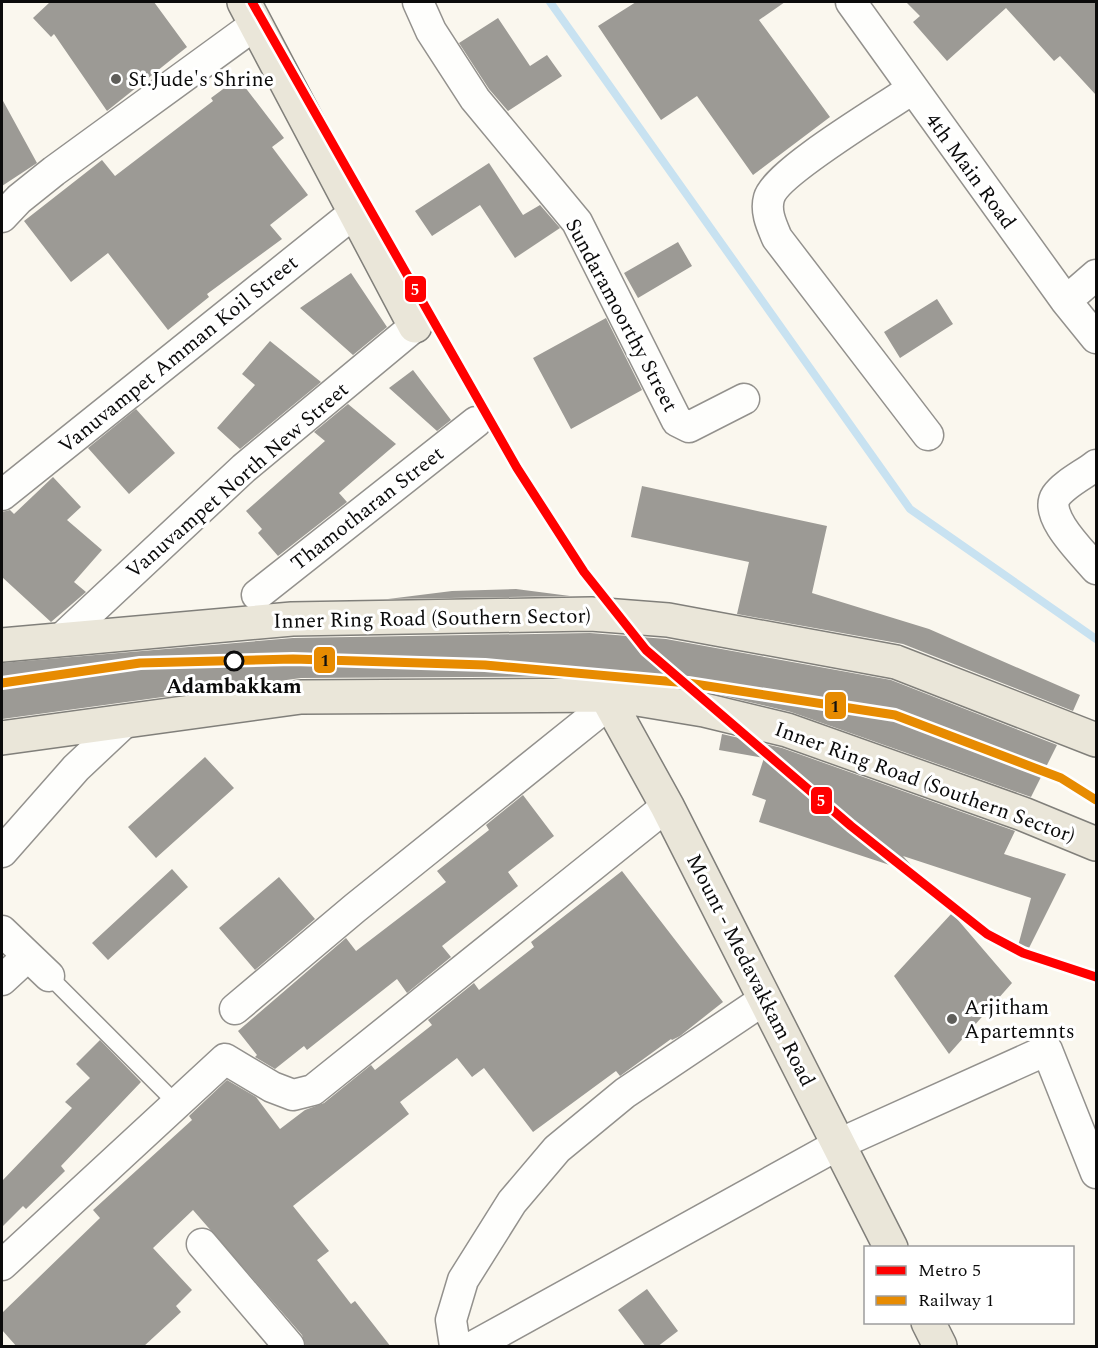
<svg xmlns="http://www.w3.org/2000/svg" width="1098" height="1348" viewBox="0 0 1098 1348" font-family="Spectral,serif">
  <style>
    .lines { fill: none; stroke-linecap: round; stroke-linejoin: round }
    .stream { stroke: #c8e2f1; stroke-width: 8 }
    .building { fill: #9c9a95 }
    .service-casing { stroke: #93918d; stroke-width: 18 }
    .minor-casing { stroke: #93918d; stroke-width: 33 }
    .primary-casing { stroke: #807f7a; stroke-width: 36 }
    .service { stroke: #fefefc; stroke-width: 15 }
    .minor { stroke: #fefefc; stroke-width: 30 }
    .primary { stroke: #eae6d9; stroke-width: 33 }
    .rail-1-casing { stroke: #fff; stroke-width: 14 }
    .rail-1 { stroke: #e78b01; stroke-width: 9 }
    .metro-1-casing { stroke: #fff; stroke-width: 14 }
    .metro-1 { stroke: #f00; stroke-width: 9 }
    .poi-dot { fill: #5f5e5a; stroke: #fff; stroke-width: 2 }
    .stop-dot { fill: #fff; stroke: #0b0b0b; stroke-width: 3 }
    .labels { text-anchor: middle; stroke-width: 6; stroke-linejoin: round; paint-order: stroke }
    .poi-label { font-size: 21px; fill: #0b0b0b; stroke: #fff; text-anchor: start }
    .street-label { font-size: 21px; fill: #0b0b0b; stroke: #fff }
    .stop-label { font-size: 21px; font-weight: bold; fill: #0b0b0b; stroke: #fff }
    .line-badge { stroke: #fff; stroke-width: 2 }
    .badge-label { font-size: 16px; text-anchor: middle; font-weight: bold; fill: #fff }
    .pale-badge-label { font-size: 16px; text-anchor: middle; font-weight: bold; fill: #111 }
  </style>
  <rect width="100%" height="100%" fill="#faf7ee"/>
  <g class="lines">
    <path class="stream" d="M550 2 910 509 1096 639"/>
  </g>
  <path class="building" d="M50 2H154L187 47 107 111 54 34 51 37 33 18Z
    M636 2H785L759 20 830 117 753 175 697 96 661 120 598 26Z
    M906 2H1096V95L1060 56 1054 61 1006 8 947 61 913 22 920 16Z
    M498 18 530 66 547 55 562 76 508 111 489 89 459 43Z
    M238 78 284 138 272 147 308 195 270 225 282 239 207 294 209 297 168 330 108 253 71 282 24 221 102 160 115 176 213 101 211 98Z
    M2 99 37 163 2 186Z
    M489 163 523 215 540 205 560 228 515 258 480 205 432 236 415 211Z
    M678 242 692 266 638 298 624 273Z
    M351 273 387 327 353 355 300 308Z
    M937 299 953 324 900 358 884 332Z
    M606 318 642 390 571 429 533 358Z
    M270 341 321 382 240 449 217 428 255 385 242 374Z
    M413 370 451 420 437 431 389 388Z
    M348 404 396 444 339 493 347 502 278 556 258 533 262 529 246 511 325 441 314 432Z
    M136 409 175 453 129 494 88 448Z
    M53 477 81 507 67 520 102 550 74 582 86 592 51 622 2 577V512L10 510 14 514Z
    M642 486 827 526 812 593 929 629 1080 695 1073 711 903 644 737 614 749 562 631 537Z
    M516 589 570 596 388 599 452 591Z
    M590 633 666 639 891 680 1057 745 1031 797 791 712 707 692 613 676 301 678 2 719V663L293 638Z
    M722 734 782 748 1015 831 1004 854 1066 874 1028 950 1018 946 1031 898 903 856 920 875 759 822 766 800 752 795 764 758 719 750Z
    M205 757 234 788 156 858 128 827Z
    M523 795 554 836 508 872 518 886 442 946 451 957 407 993 397 979 307 1050 304 1046 275 1069 255 1057 257 1055 238 1031 346 938 356 951 446 882 437 871 489 830 486 825Z
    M172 869 188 887 108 960 92 943Z
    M622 871 723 1002 680 1036 672 1040 671 1039 620 1076 616 1071 533 1132 484 1068 472 1077 457 1058 400 1102 409 1114 293 1206 329 1251 317 1260 351 1304 355 1301 391 1347H306L302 1335 193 1210 153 1248 192 1290 176 1306 181 1312 143 1347H17L2 1330V1313L100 1218 93 1210 192 1120 189 1116 227 1080 256 1097 280 1129 305 1110 324 1103 371 1065 375 1070 432 1025 428 1020 474 983 479 990 534 947 531 942Z
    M279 877 315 919 255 970 219 928Z
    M952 913 1012 983 949 1054 894 976Z
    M100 1040 141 1082 61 1166 65 1171 26 1209 23 1206 2 1227V1181L72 1108 65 1102 90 1078 76 1064Z
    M647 1289 678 1331 657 1347H646L618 1310Z"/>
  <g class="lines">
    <g class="service-casing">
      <path id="service" d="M49 976 176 1103"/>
    </g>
    <g class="minor-casing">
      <path id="minor" d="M418 2 431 31 475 99 577 222 677 421 689 427 744 399
        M851 2 1066 301 1096 338
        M912 89C885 108 776 172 769 198 765 212 772 226 777 238L928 435
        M2 217 19 199 54 171 256 24
        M1066 301 1096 275
        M1096 465C1085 474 1064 484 1056 496 1043 516 1084 554 1096 569
        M2 495 354 213
        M257 595 476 422
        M62 638 244 468 415 326
        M2 852 76 768 126 721
        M2 931 49 976
        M2 980 28 956
        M235 1009 355 908 610 703
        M202 1244 289 1346
        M2 1265 225 1059 272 1087 293 1095 313 1090 667 806
        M455 1346 451 1320 463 1280 512 1202 557 1149 625 1093 765 999
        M474 1346 841 1143 1047 1050 1096 1173"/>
    </g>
    <g class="primary-casing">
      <path id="primary" d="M244 2 415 326
        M2 645 292 619 591 614 668 620 896 662 1096 740
        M613 695 610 703 667 806 891 1248
        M2 738 301 697 613 695 704 710 787 730 1023 814 1096 844
        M928 1322 940 1346"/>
    </g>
    <use href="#service" class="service"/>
    <use href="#minor" class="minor"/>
    <use href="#primary" class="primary"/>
    <g class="rail-1-casing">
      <path id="rail-1" d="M2 683 140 663 293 659 485 665 688 683 895 715 1061 778 1096 800"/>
    </g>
    <use href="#rail-1" class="rail-1"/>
    <g class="metro-1-casing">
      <path id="metro-1" d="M252 2 517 468 584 572 646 650 851 826 987 934 1023 953 1096 977"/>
    </g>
    <use href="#metro-1" class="metro-1"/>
  </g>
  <g class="poi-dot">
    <circle cx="116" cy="79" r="6"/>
    <circle cx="952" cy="1019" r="6"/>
  </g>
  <circle class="stop-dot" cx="234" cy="661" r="9"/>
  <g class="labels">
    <g class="poi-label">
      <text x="128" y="86">St.Jude's Shrine</text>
      <text x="964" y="1014">Arjitham<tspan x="964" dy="24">Apartemnts</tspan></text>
    </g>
    <g class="street-label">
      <text transform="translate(971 171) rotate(54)" y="7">4th Main Road</text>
      <text transform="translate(622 315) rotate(62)" y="7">Sundaramoorthy Street</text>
      <text transform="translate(178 354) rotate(-39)" y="7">Vanuvampet Amman Koil Street</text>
      <text transform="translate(237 480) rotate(-41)" y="7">Vanuvampet North New Street</text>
      <text transform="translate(367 508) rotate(-38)" y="7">Thamotharan Street</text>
      <text transform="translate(432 618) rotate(-1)" y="7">Inner Ring Road (Southern Sector)</text>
      <text transform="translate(925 782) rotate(20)" y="7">Inner Ring Road (Southern Sector)</text>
      <text transform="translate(751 970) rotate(63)" y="7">Mount - Medavakkam Road</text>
    </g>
    <g class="stop-label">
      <text x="234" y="693">Adambakkam</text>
    </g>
  </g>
  <g class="line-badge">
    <rect x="404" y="275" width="23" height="28" rx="6" fill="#f00"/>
    <rect x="313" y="646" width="23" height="28" rx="6" fill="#e78b01"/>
    <rect x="824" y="691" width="23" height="29" rx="6" fill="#e78b01"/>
    <rect x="810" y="786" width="23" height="29" rx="6" fill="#f00"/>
  </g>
  <g class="badge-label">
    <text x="415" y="295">5</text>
    <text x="821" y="806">5</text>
  </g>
  <g class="pale-badge-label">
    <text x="325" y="666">1</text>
    <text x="835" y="712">1</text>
  </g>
  <rect width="1098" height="1348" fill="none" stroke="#0b0b0b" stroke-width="6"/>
  <rect x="864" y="1246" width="210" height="78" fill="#ffffff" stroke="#9d9d9d" stroke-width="1.5"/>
  <rect x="876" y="1266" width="30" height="9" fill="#ff0000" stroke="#9d9d9d" stroke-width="1.5"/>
  <text x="918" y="1276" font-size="18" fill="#0b0b0b">Metro 5</text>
  <rect x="876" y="1296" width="30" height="9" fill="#e78b01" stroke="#9d9d9d" stroke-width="1.5"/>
  <text x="918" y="1306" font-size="18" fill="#0b0b0b">Railway 1</text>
</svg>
